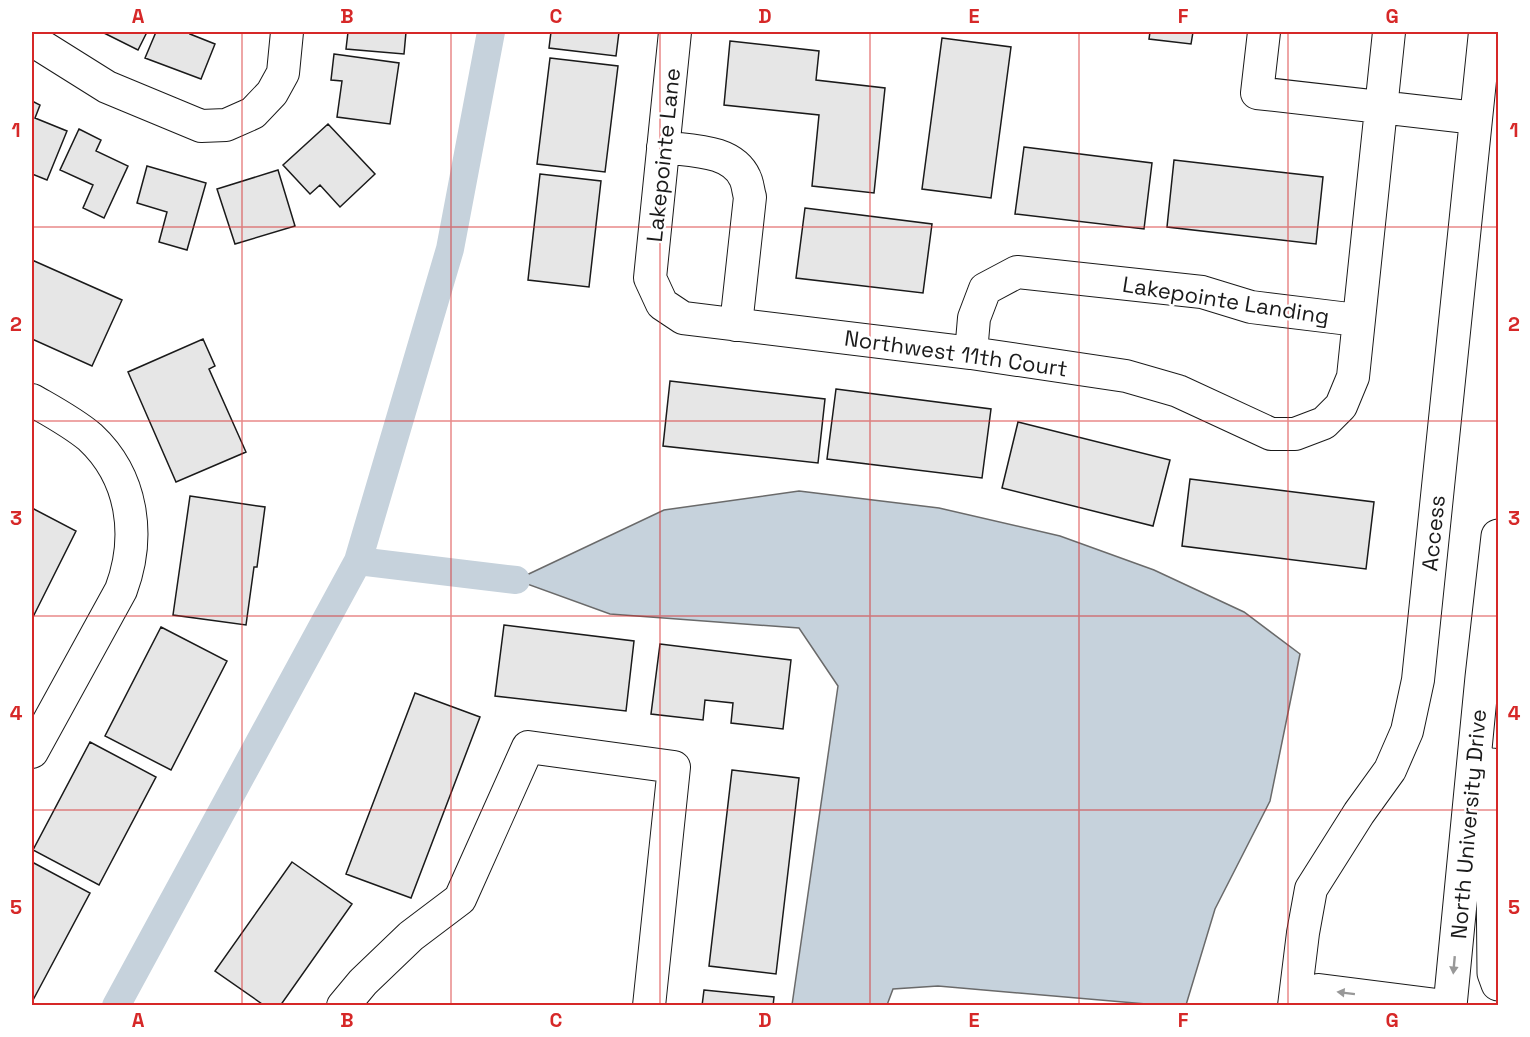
<svg xmlns="http://www.w3.org/2000/svg" width="1530" height="1037" viewBox="0 0 1530 1037" font-family="'Space Grotesk',sans-serif">
  <style>
    .water { fill: #c6d2dc; stroke: #6a6a6a; stroke-width: 1.5 }
    .lines { fill: none; stroke-linecap: round; stroke-linejoin: round }
    .canal { stroke: #c6d2dc; stroke-width: 28 }
    .building { fill: #e6e6e6; stroke: #1a1a1a; stroke-width: 1.5 }
    .minor-casing { stroke: #1a1a1a; stroke-width: 34 }
    .major-casing { stroke: #1a1a1a; stroke-width: 35 }
    .minor { stroke: #fff; stroke-width: 32 }
    .major { stroke: #fff; stroke-width: 33 }
    .oneway { fill: #989898 }
    .grid { fill: none; stroke: #d62828; stroke-width: 1.5; stroke-opacity: 0.55 }
    .labels { text-anchor: middle; stroke-width: 4.5; stroke-linejoin: round; paint-order: stroke }
    .street-label { font-size: 22px; fill: #1a1a1a; stroke: #fff }
    .neatline { fill: none; stroke: #d62828; stroke-width: 2 }
    .grid-label { font-size: 20px; text-anchor: middle; font-weight: bold; fill: #d62828 }
  </style>
  <rect width="100%" height="100%" fill="#fff"/>
  <path class="water" d="M799 491 939 508 1060 536 1154 570 1244 612 1300 654 1270 801 1215 909 1186 1005H1158L938 986 893 989 887 1005H792L838 686 799 628 610 614 516 580 664 510Z"/>
  <g class="lines">
    <path class="canal" d="M358 561 516 580
      M116 1006 358 561 450 249 491 32"/>
  </g>
  <path class="building" d="M102 32H147L138 50Z
    M156 32H191L190 34 215 44 201 79 145 58Z
    M348 32H406L404 54 346 49Z
    M551 32H619L616 56 549 48Z
    M1150 32H1193L1191 44 1149 39Z
    M942 38 1011 47 991 198 922 189Z
    M730 41 819 51 816 80 885 88 874 193 812 186 819 115 724 105Z
    M334 54 399 63 390 124 337 117 342 81 331 80Z
    M550 58 618 66 605 172 537 164Z
    M32 101 40 105 35 118 67 131 47 180 32 174Z
    M328 124 375 174 340 207 320 185 310 194 283 165Z
    M79 129 101 140 96 151 128 166 104 218 83 208 93 185 60 170Z
    M1024 147 1152 163 1144 229 1015 214Z
    M1174 160 1323 177 1316 244 1167 227Z
    M147 166 206 183 187 250 159 242 167 212 137 203Z
    M278 170 295 226 235 244 217 189Z
    M540 174 601 181 589 287 528 280Z
    M805 208 932 224 923 293 796 278Z
    M32 260 122 300 92 366 32 339Z
    M203 339 215 366 209 369 246 452 176 482 128 372Z
    M670 381 825 399 818 463 663 446Z
    M836 389 991 409 982 478 827 459Z
    M1018 422 1170 460 1153 526 1002 488Z
    M1190 479 1374 502 1366 569 1182 546Z
    M190 496 265 507 257 567H254L246 625 173 615Z
    M32 508 76 531 32 619Z
    M504 625 634 641 626 711 495 696Z
    M161 627 227 661 171 770 105 736Z
    M660 644 791 660 783 729 731 723 733 703 705 700 703 720 651 714Z
    M415 693 480 717 411 898 346 874Z
    M90 742 156 777 99 885 33 850Z
    M732 770 799 778 776 974 709 966Z
    M32 862 90 893 32 1002Z
    M292 862 352 904 280 1006H265L215 971Z
    M704 990 774 997 773 1006H702Z"/>
  <g class="lines">
    <g class="minor-casing">
      <path id="minor" d="M675 32 650 278 662 304 683 318 971 353 1126 376 1178 391 1271 434H1295L1324 423 1341 406 1353 377 1389 32
        M1264 32 1257 93 1476 118
        M32 40 107 87 201 126 226 125 253 113 272 93 283 73 287 32
        M663 147C690 151 732 149 745 178 748 184 748 191 750 197L736 325
        M971 353 974 318 985 289 1017 272 1202 292 1251 307 1357 320
        M32 400C51 411 72 422 90 437 133 477 141 536 121 590L32 752
        M343 1006 363 982 411 936 460 899 528 747 674 767 649 1006
        M1294 1006 1303 933 1311 889 1359 813 1390 770 1407 731 1418 680 1485 32
        M1303 1006 1319 990 1445 1006"/>
    </g>
    <g class="major-casing">
      <path id="major" d="M1492 765 1494 973 1498 984
        M1450 1006 1482 677 1498 536"/>
    </g>
    <use href="#minor" class="minor"/>
    <use href="#major" class="major"/>
  </g>
  <defs><path id="oneway-solid" d="M-6-.8H1V-3.2L6.5 0L1 3.2V.8H-6Z" transform="scale(1.5)"/></defs>
  <g class="oneway">
    <use href="#oneway-solid" transform="translate(1454 965) rotate(95)"/>
    <use href="#oneway-solid" transform="translate(1346 993) rotate(-173)"/>
  </g>
  <path class="grid" d="M242 32V1006M451 32V1006M660 32V1006M870 32V1006M1079 32V1006M1288 32V1006M32 227H1498M32 421H1498M32 616H1498M32 810H1498"/>
  <g class="labels">
    <g class="street-label">
      <text transform="translate(663 155) rotate(-84)" y="8">Lakepointe Lane</text>
      <text transform="translate(1226 300) rotate(9)" y="8">Lakepointe Landing</text>
      <text transform="translate(956 353) rotate(8)" y="8">Northwest 11th Court</text>
      <text transform="translate(1433 533) rotate(-84)" y="8">Access</text>
      <text transform="translate(1468 824) rotate(-85)" y="8">North University Drive</text>
    </g>
  </g>
  <rect width="1530" height="1037" fill="none" stroke="#ffffff" stroke-width="66"/>
  <rect x="33" y="33" width="1464" height="971" class="neatline"/>
  <g class="grid-label">
    <text x="138" y="23">A</text>
    <text x="347" y="23">B</text>
    <text x="556" y="23">C</text>
    <text x="765" y="23">D</text>
    <text x="974" y="23">E</text>
    <text x="1183" y="23">F</text>
    <text x="1392" y="23">G</text>
    <text x="16" y="137">1</text>
    <text x="1514" y="137">1</text>
    <text x="16" y="331">2</text>
    <text x="1514" y="331">2</text>
    <text x="16" y="525">3</text>
    <text x="1514" y="525">3</text>
    <text x="16" y="720">4</text>
    <text x="1514" y="720">4</text>
    <text x="16" y="914">5</text>
    <text x="1514" y="914">5</text>
    <text x="138" y="1027">A</text>
    <text x="347" y="1027">B</text>
    <text x="556" y="1027">C</text>
    <text x="765" y="1027">D</text>
    <text x="974" y="1027">E</text>
    <text x="1183" y="1027">F</text>
    <text x="1392" y="1027">G</text>
  </g>
</svg>
